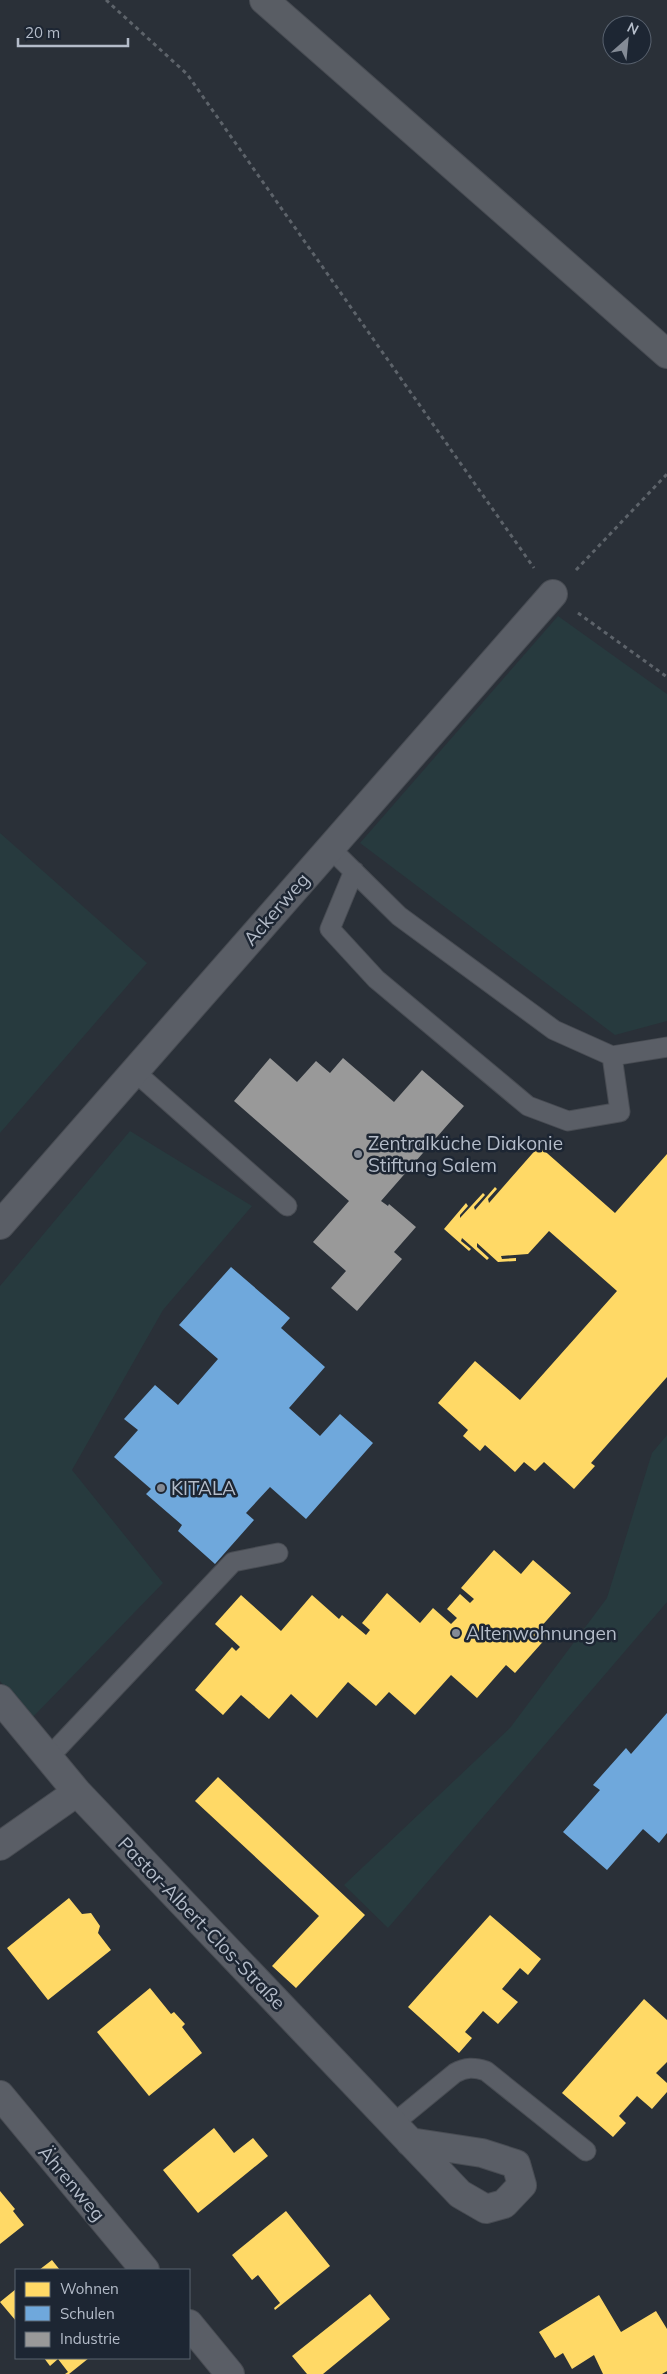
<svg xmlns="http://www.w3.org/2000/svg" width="667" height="2374" viewBox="0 0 667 2374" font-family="Mulish,sans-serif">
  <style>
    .green { fill: #273a3e }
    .homes { fill: #ffd966 }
    .schools { fill: #6fa8dc }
    .industry { fill: #999 }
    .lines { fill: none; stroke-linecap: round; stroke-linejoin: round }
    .service-casing { stroke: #484c53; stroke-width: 21 }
    .minor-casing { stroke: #484c53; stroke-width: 30 }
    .secondary-casing { stroke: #484c53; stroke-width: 30 }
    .path { stroke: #5d636a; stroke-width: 3; stroke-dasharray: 4 4; stroke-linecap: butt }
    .service { stroke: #5a5e66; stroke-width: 19 }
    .minor { stroke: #5a5e66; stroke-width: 28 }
    .secondary { stroke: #595d64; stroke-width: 28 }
    .poi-dot { fill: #848b96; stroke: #1d2633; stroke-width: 2 }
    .labels { text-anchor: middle; stroke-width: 5; stroke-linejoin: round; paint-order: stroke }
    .street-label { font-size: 19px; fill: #b4bcc9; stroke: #1d2633 }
    .poi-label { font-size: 19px; fill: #b4bcc9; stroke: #1d2633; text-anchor: start }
  </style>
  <rect width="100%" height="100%" fill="#2a3038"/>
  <path class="green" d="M558 616 667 694V1021L615 1035 360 843Z
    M0 833 147 963 0 1133Z
    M130 1131 252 1206 163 1310 72 1470 163 1583 31 1719 0 1681V1286Z
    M667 1435V1602L388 1928 344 1885 510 1728 607 1598 652 1453Z"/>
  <path class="homes" d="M539 1146 615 1213 667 1154V1377L591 1463 595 1466 574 1489 544 1462 535 1471 524 1462 515 1472 485 1445 480 1451 463 1436 468 1430 438 1403 475 1361 520 1400 617 1291 549 1231 528 1254 501 1256 502 1259 516 1258V1261L498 1262 477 1243V1247L489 1258 487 1260 462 1238 461 1241 471 1249 469 1251 444 1229 466 1203 468 1206 460 1215V1218L483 1193 485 1195 474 1207 475 1210 495 1187 497 1189 488 1199 489 1203Z
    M494 1550 521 1574 533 1560 571 1593 539 1629 548 1636 515 1673 506 1665 477 1698 451 1675 415 1715 389 1692 376 1706 348 1682 317 1718 291 1694 269 1719 241 1695 223 1715 195 1690 232 1647 236 1651 240 1647 215 1624 241 1595 281 1631 312 1595 339 1619 342 1615 366 1635 370 1630 362 1623 387 1593 420 1623 433 1608 451 1624 457 1618 447 1609 460 1594 470 1603 474 1599 461 1588Z
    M218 1777 365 1915 296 1988 272 1966 319 1916 195 1801Z
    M69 1898 82 1914 91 1913 100 1926 98 1933 111 1950 48 2000 7 1948Z
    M490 1915 541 1959 528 1975 520 1968 502 1989 518 2002 498 2024 483 2011 465 2032 472 2038 459 2053 408 2007Z
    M150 1988 171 2014 174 2012 185 2024 182 2027 202 2053 149 2096 97 2032Z
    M644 1999 667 2020V2062L656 2073 667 2083V2092L652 2109 637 2096 619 2116 626 2123 613 2137 562 2093Z
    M214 2128 234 2153 253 2138 268 2156 198 2213 163 2170Z
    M0 2191 15 2209 13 2211 24 2225 0 2244Z
    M286 2211 330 2266 275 2310 274 2308 280 2303 258 2275 252 2280 232 2255Z
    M52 2260 60 2270H39Z
    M16 2289V2321L0 2302Z
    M370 2294 390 2319 323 2374H307L292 2356Z
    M599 2295 621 2332 656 2311 667 2329V2371L662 2374H603L594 2355 572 2369 563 2353 555 2358 539 2332Z
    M44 2358H89L69 2374H65L68 2372 58 2359 50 2366Z"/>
  <path class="schools" d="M231 1267 290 1318 281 1328 325 1367 289 1408 320 1436 340 1414 373 1443 306 1519 270 1487 246 1513 254 1520 215 1564 178 1531 182 1525 146 1494 151 1489 114 1457 138 1430 124 1419 155 1385 178 1405 218 1359 179 1325Z
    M667 1713V1833L659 1843 643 1829 607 1870 563 1832 600 1790 593 1785 626 1748 631 1754Z"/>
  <path class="industry" d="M270 1058 297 1082 316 1061 330 1073 343 1058 394 1102 422 1070 464 1106 381 1201 388 1206 389 1204 416 1227 394 1252 402 1259 357 1311 331 1288 346 1271 313 1242 349 1201 234 1101Z"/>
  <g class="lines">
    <g class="service-casing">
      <path id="service" d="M330 848 399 916 554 1030 612 1056 667 1047
        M354 871 330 929 376 979 528 1106 568 1121 620 1112 612 1056
        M134 1071 287 1206
        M49 1757 233 1562 278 1553
        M393 2124 455 2073C466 2067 474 2067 486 2071L586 2151"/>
    </g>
    <g class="minor-casing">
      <path id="minor" d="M0 1225 553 594
        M0 1699 77 1792 460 2194 486 2209 504 2204 522 2185 516 2164 482 2153 410 2142
        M0 1846 77 1792
        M0 2095 145 2270
        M189 2324 230 2374"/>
    </g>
    <g class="secondary-casing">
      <path id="secondary" d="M264 0 667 354"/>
    </g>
    <path class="path" d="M106 0 187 74 534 568
      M576 570 667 474
      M578 613 667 677"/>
    <use href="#service" class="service"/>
    <use href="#minor" class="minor"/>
    <use href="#secondary" class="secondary"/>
  </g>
  <g class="poi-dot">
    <circle cx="358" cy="1154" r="5"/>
    <circle cx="161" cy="1488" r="5"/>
    <circle cx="456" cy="1633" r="5"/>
  </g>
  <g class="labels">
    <g class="street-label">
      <text transform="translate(276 909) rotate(-49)" y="7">Ackerweg</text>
      <text transform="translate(202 1923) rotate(46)" y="7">Pastor-Albert-Clos-Straße</text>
      <text transform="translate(72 2183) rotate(50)" y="7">Ährenweg</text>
    </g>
    <g class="poi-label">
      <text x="368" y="1150">Zentralküche Diakonie<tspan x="368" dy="22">Stiftung Salem</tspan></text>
      <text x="171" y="1495">KITALA</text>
      <text x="466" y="1640">Altenwohnungen</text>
    </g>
  </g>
  <rect x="15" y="2269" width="175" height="90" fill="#1d2633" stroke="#59626f"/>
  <rect x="25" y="2282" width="25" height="15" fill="#ffd966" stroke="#59626f"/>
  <text x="60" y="2294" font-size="15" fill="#b4bcc9">Wohnen</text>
  <rect x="25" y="2306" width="25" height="15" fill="#6fa8dc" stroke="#59626f"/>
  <text x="60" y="2319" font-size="15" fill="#b4bcc9">Schulen</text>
  <rect x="25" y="2332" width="25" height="15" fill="#999999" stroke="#59626f"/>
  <text x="60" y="2344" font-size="15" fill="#b4bcc9">Industrie</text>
  <g transform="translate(627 40) rotate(27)"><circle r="24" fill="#1d2633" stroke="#59626f"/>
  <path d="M0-4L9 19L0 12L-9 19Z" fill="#848b96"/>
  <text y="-8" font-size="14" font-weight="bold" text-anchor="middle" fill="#b4bcc9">N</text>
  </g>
  <path d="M18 38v8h110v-8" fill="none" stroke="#b4bcc9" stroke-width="2.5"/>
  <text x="25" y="38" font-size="15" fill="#b4bcc9" stroke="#1d2633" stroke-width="4" paint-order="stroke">20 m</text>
</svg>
